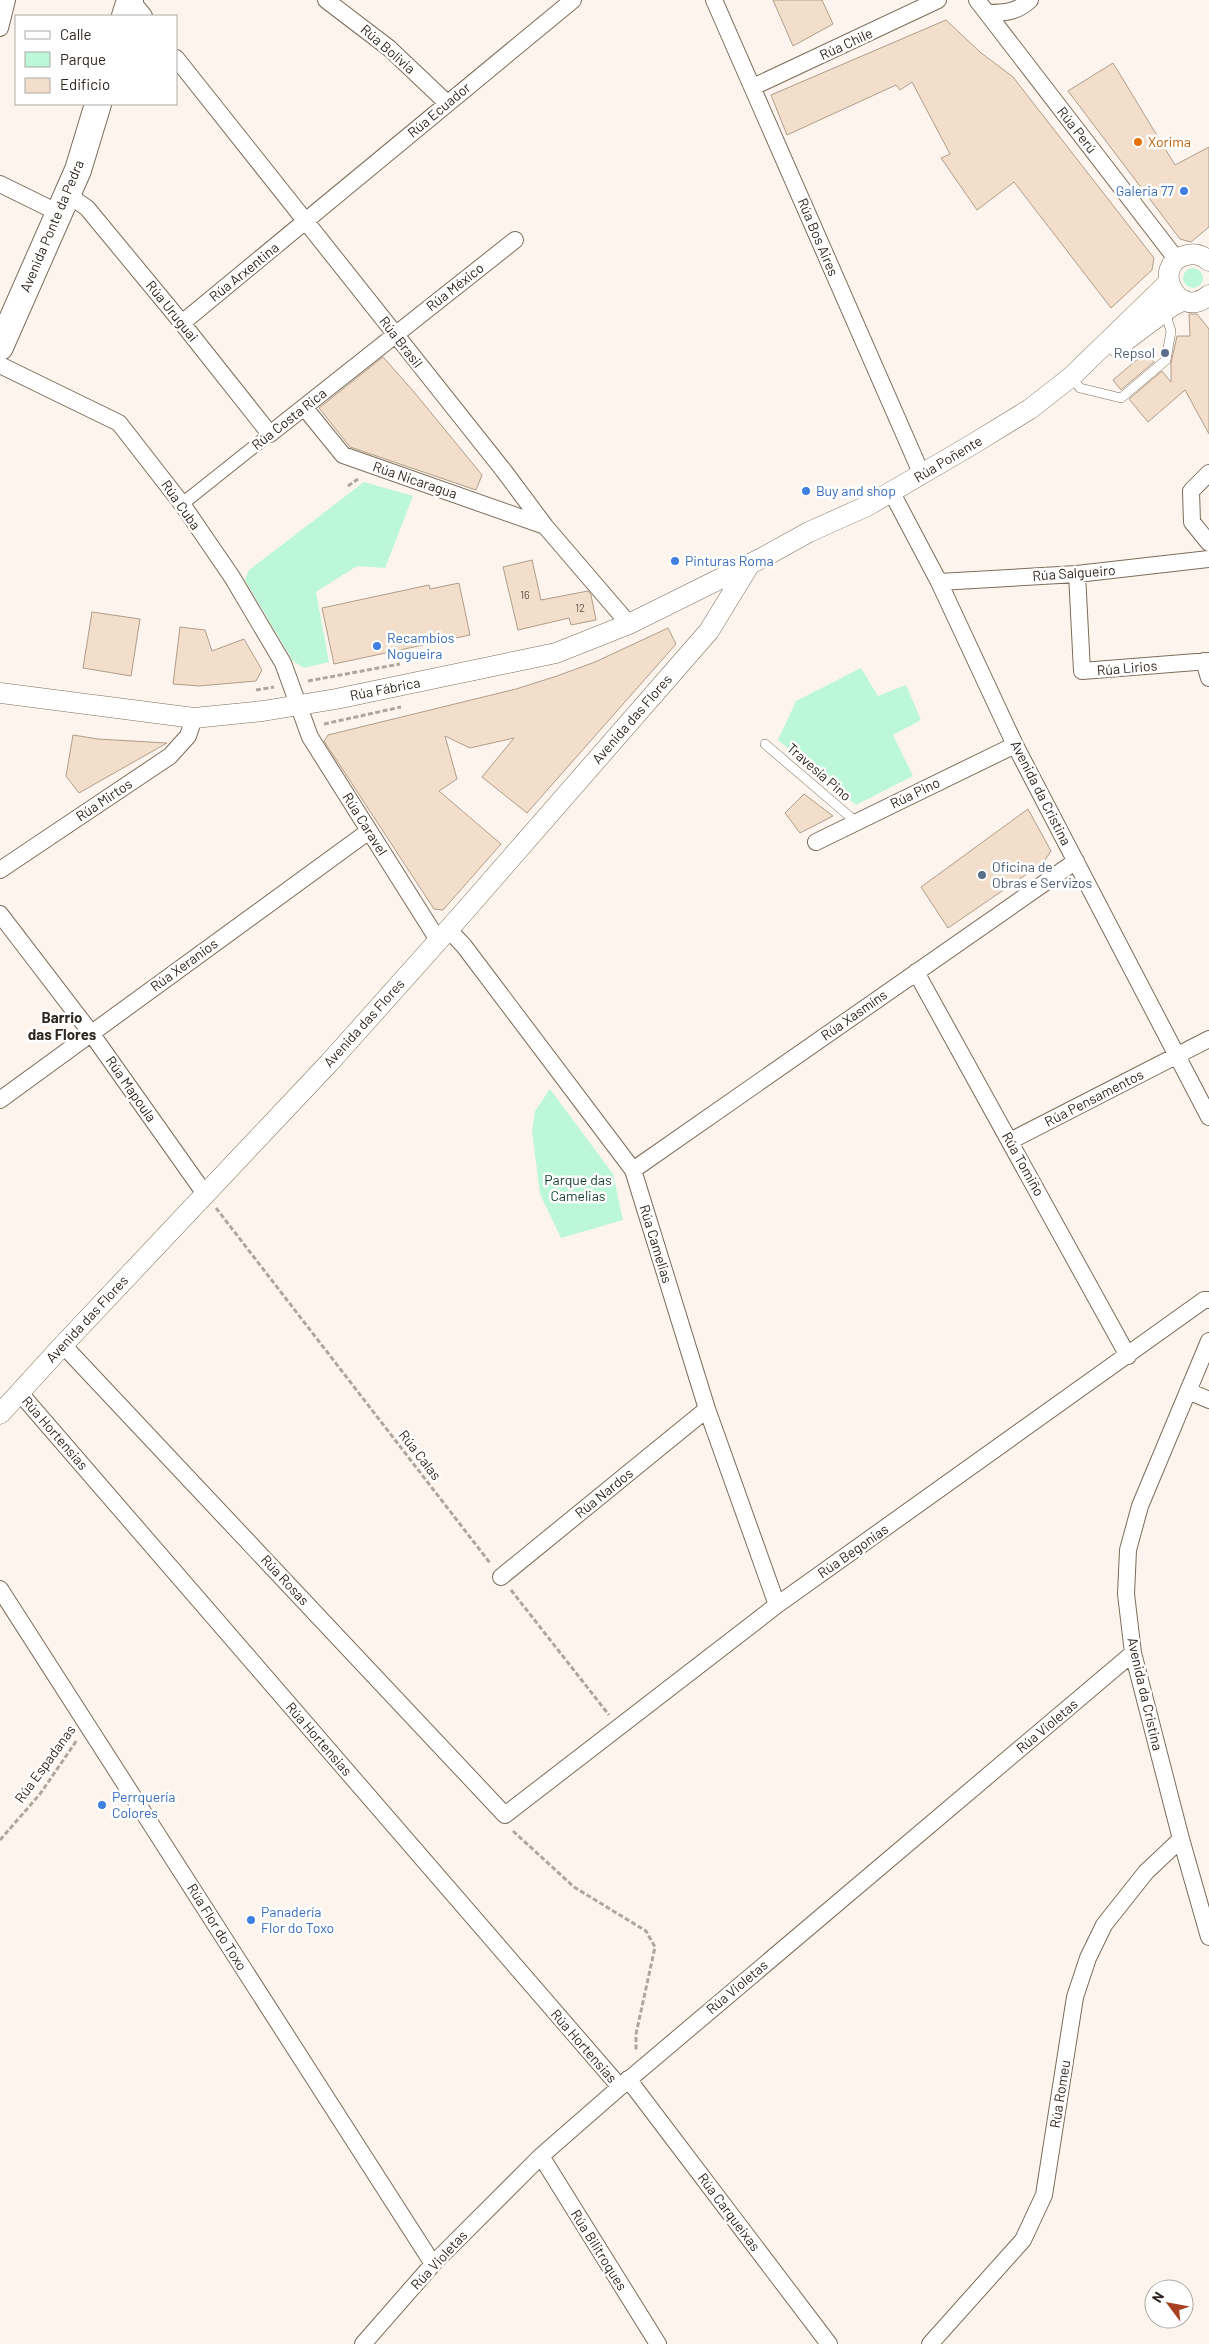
<svg xmlns="http://www.w3.org/2000/svg" width="1209" height="2344" viewBox="0 0 1209 2344" font-family="Barlow,sans-serif">
  <style>
    .green { fill: #bbf7d8 }
    .building { fill: #f2deca; stroke: #b09d8a }
    .lines { fill: none; stroke-linecap: round; stroke-linejoin: round }
    .service-casing { stroke: #7d6c5a; stroke-width: 10 }
    .pedestrian-casing { stroke: #7d6c5a; stroke-width: 14 }
    .minor-casing { stroke: #7d6c5a; stroke-width: 18 }
    .tertiary-casing { stroke: #7d6c5a; stroke-width: 21 }
    .primary-casing { stroke: #7d6c5a; stroke-width: 28 }
    .path { stroke: #aea79f; stroke-width: 3; stroke-dasharray: 5 2.5; stroke-linecap: butt }
    .service { stroke: #fff; stroke-width: 9 }
    .pedestrian { stroke: #fff; stroke-width: 12 }
    .minor { stroke: #fff; stroke-width: 16 }
    .tertiary { stroke: #fff; stroke-width: 20 }
    .primary { stroke: #fff; stroke-width: 26 }
    .food-dot { fill: #e8710a; stroke: #fff; stroke-width: 2 }
    .shop-dot { fill: #3f7fe0; stroke: #fff; stroke-width: 2 }
    .service-dot { fill: #5c6f8a; stroke: #fff; stroke-width: 2 }
    .labels { text-anchor: middle; stroke-width: 5; stroke-linejoin: round; paint-order: stroke }
    .number-label { font-size: 11px; fill: #60564b }
    .street-label { font-size: 14px; fill: #2f2821; stroke: #fff }
    .food-label { font-size: 14px; fill: #c56008; stroke: #fff; text-anchor: start }
    .shop-label { font-size: 14px; fill: #366cbe; stroke: #fff; text-anchor: start }
    .service-label { font-size: 14px; fill: #4e5e75; stroke: #fff; text-anchor: end }
    .park-label { font-size: 14px; fill: #0f3e2b; stroke: #fff }
    .neighbourhood-label { font-size: 15px; font-weight: bold; fill: #2f2821; stroke: #fff }
  </style>
  <rect width="100%" height="100%" fill="#fdf5ed"/>
  <path class="green" d="M1183 278a10 10 0 1 1 20 0a10 10 0 1 1-20 0Z
    M364 482 413 496 385 568 357 566 316 592 329 662 304 668 293 661 245 580 249 570Z
    M861 668 878 696 906 685 921 720 893 735 913 776 856 805 778 740 796 701Z
    M550 1089 613 1174 623 1220 561 1238 540 1194 532 1131 535 1111Z"/>
  <path class="building" d="M773 0H822L833 24 793 46Z
    M946 20 980 52 1013 77 1154 258 1152 270 1111 308 1014 182 977 210 941 158 950 154 912 82 900 90 896 85 787 135 771 95Z
    M1113 63 1175 165 1209 147V227L1191 242 1180 239 1068 91Z
    M1189 314H1197L1209 329V434L1185 390 1148 422 1129 399 1162 371 1171 382V363L1177 336H1190Z
    M1146 352 1154 362 1121 390 1113 380Z
    M383 357 414 392 482 475 476 490 350 447 319 408Z
    M532 560 541 600 588 591 591 595 596 620 571 625 569 618 518 630 503 567Z
    M459 583 470 635 334 664 322 608 429 585 430 589Z
    M92 612 140 619 131 676 83 668Z
    M180 627 205 630 212 651 244 639 262 670 256 681 199 686 173 684Z
    M668 628 676 644 527 813 482 777 514 738 470 748 445 736 457 779 439 791 501 844 443 910 434 909 324 741 328 735 516 689 557 676 595 662Z
    M73 735 98 739 167 743 79 793 66 776Z
    M804 794 833 816 800 833 785 813Z
    M1028 809 1051 851 1043 863 948 928 921 887Z"/>
  <g class="lines">
    <g class="service-casing">
      <path id="service" d="M1071 377 1080 388 1121 398 1166 360 1171 331 1165 312
        M765 744 855 821"/>
    </g>
    <g class="pedestrian-casing">
      <path id="pedestrian" d="M182 504 270 434"/>
    </g>
    <g class="minor-casing">
      <path id="minor" d="M131 0 144 16
        M326 0 389 48 447 103
        M714 0 922 475
        M977 0 1177 260
        M988 13C1005 13 1017 12 1030 0
        M0 28 7 0
        M176 58 504 471 545 526 629 624
        M753 87 938 0
        M0 184 59 213
        M67 194 87 208 182 323 270 434 515 240
        M182 323 573 0
        M0 365 119 423 182 504 232 577 283 663 310 737 438 940
        M304 407 343 455 545 526
        M1209 473 1191 491 1192 522 1209 543
        M892 493 939 582 1015 745 1209 1117
        M1077 574 1082 671 1209 661
        M939 582 1077 574 1209 559
        M1204 661 1209 678
        M816 842 1015 745
        M0 870 170 756 188 736 194 718
        M0 914 91 1033 205 1194
        M448 929 464 946 633 1170 707 1409 777 1605
        M916 972 1128 1356
        M0 1100 369 831
        M1010 1141 1209 1039
        M633 1170 1076 861
        M1209 1341 1140 1506 1128 1550 1126 1594 1133 1653 1181 1839 1209 1937
        M63 1345 505 1815 777 1605 1204 1300H1209
        M1188 1391 1209 1400
        M19 1392 620 2087
        M501 1577 707 1409
        M0 1589 433 2264
        M628 2079 829 2344
        M541 2156 658 2344
        M363 2344 433 2264 541 2156 620 2087 1133 1653
        M930 2344 1023 2240 1044 2195 1075 1997 1088 1958 1104 1925 1146 1872 1181 1839"/>
    </g>
    <g class="tertiary-casing">
      <path id="tertiary" d="M1209 261C1203 256 1195 253 1187 255 1149 263 1177 323 1209 295
        M1117 347 1172 306 1184 300
        M0 693 194 718 263 711 336 699 556 653 629 624 762 558 809 532 867 506 973 444 1030 409 1071 377 1169 282
        M0 1414 63 1345 329 1063 464 912 709 631 750 564"/>
    </g>
    <g class="primary-casing">
      <path id="primary" d="M125 16 130 0
        M0 347 78 170 98 104"/>
    </g>
    <path class="path" d="M348 486 358 479
      M308 681 400 664
      M256 690 274 687
      M324 724 401 707
      M216 1208 490 1563
      M511 1590 609 1715
      M513 1831 574 1887 646 1931 655 1947 636 2034V2050
      M0 1840 40 1794 77 1740"/>
    <use href="#service" class="service"/>
    <use href="#pedestrian" class="pedestrian"/>
    <use href="#minor" class="minor"/>
    <use href="#tertiary" class="tertiary"/>
    <use href="#primary" class="primary"/>
  </g>
  <circle class="food-dot" cx="1138" cy="142" r="5"/>
  <g class="shop-dot">
    <circle cx="1184" cy="191" r="5"/>
    <circle cx="806" cy="491" r="5"/>
    <circle cx="675" cy="561" r="5"/>
    <circle cx="377" cy="646" r="5"/>
    <circle cx="102" cy="1805" r="5"/>
    <circle cx="251" cy="1920" r="5"/>
  </g>
  <g class="service-dot">
    <circle cx="1165" cy="353" r="5"/>
    <circle cx="982" cy="875" r="5"/>
  </g>
  <g class="labels">
    <g class="number-label">
      <text x="525" y="599">16</text>
      <text x="580" y="612">12</text>
    </g>
    <g class="street-label">
      <text transform="translate(846 44) rotate(-25)" y="5">Rúa Chile</text>
      <text transform="translate(388 49) rotate(41)" y="5">Rúa Bolivia</text>
      <text transform="translate(439 110) rotate(-40)" y="5">Rúa Ecuador</text>
      <text transform="translate(1077 130) rotate(52)" y="5">Rúa Perú</text>
      <text transform="translate(52 226) rotate(-67)" y="5">Avenida Ponte da Pedra</text>
      <text transform="translate(818 237) rotate(67)" y="5">Rúa Bos Aires</text>
      <text transform="translate(244 272) rotate(-39)" y="5">Rúa Arxentina</text>
      <text transform="translate(455 287) rotate(-38)" y="5">Rúa México</text>
      <text transform="translate(172 311) rotate(51)" y="5">Rúa Uruguai</text>
      <text transform="translate(401 342) rotate(52)" y="5">Rúa Brasil</text>
      <text transform="translate(289 419) rotate(-38)" y="5">Rúa Costa Rica</text>
      <text transform="translate(948 459) rotate(-31)" y="5">Rúa Poñente</text>
      <text transform="translate(415 480) rotate(19)" y="5">Rúa Nicaragua</text>
      <text transform="translate(181 505) rotate(55)" y="5">Rúa Cuba</text>
      <text transform="translate(1074 573) rotate(-4)" y="5">Rúa Salgueiro</text>
      <text transform="translate(1127 668) rotate(-5)" y="5">Rúa Lirios</text>
      <text transform="translate(385 689) rotate(-11)" y="5">Rúa Fábrica</text>
      <text transform="translate(632 719) rotate(-49)" y="5">Avenida das Flores</text>
      <text transform="translate(819 772) rotate(41)" y="5">Travesía Pino</text>
      <text transform="translate(915 793) rotate(-26)" y="5">Rúa Pino</text>
      <text transform="translate(1041 793) rotate(63)" y="5">Avenida da Cristina</text>
      <text transform="translate(104 800) rotate(-34)" y="5">Rúa Mirtos</text>
      <text transform="translate(365 824) rotate(58)" y="5">Rúa Caravel</text>
      <text transform="translate(184 965) rotate(-36)" y="5">Rúa Xeranios</text>
      <text transform="translate(854 1015) rotate(-35)" y="5">Rúa Xasmíns</text>
      <text transform="translate(364 1023) rotate(-48)" y="5">Avenida das Flores</text>
      <text transform="translate(131 1089) rotate(55)" y="5">Rúa Mapoula</text>
      <text transform="translate(1094 1098) rotate(-27)" y="5">Rúa Pensamentos</text>
      <text transform="translate(1023 1164) rotate(61)" y="5">Rúa Tomiño</text>
      <text transform="translate(656 1244) rotate(73)" y="5">Rúa Camelias</text>
      <text transform="translate(87 1319) rotate(-47)" y="5">Avenida das Flores</text>
      <text transform="translate(55 1433) rotate(49)" y="5">Rúa Hortensias</text>
      <text transform="translate(420 1455) rotate(52)" y="5">Rúa Calas</text>
      <text transform="translate(604 1493) rotate(-39)" y="5">Rúa Nardos</text>
      <text transform="translate(853 1551) rotate(-35)" y="5">Rúa Begonias</text>
      <text transform="translate(285 1580) rotate(47)" y="5">Rúa Rosas</text>
      <text transform="translate(1145 1694) rotate(77)" y="5">Avenida da Cristina</text>
      <text transform="translate(1047 1726) rotate(-40)" y="5">Rúa Violetas</text>
      <text transform="translate(319 1739) rotate(49)" y="5">Rúa Hortensias</text>
      <text transform="translate(45 1764) rotate(-54)" y="5">Rúa Espadanas</text>
      <text transform="translate(217 1927) rotate(58)" y="5">Rúa Flor do Toxo</text>
      <text transform="translate(737 1987) rotate(-40)" y="5">Rúa Violetas</text>
      <text transform="translate(584 2046) rotate(49)" y="5">Rúa Hortensias</text>
      <text transform="translate(1060 2094) rotate(-81)" y="5">Rúa Romeu</text>
      <text transform="translate(729 2212) rotate(53)" y="5">Rúa Carqueixas</text>
      <text transform="translate(599 2250) rotate(58)" y="5">Rúa Bilitroques</text>
      <text transform="translate(439 2260) rotate(-47)" y="5">Rúa Violetas</text>
    </g>
    <g class="food-label">
      <text x="1148" y="147">Xorima</text>
    </g>
    <g class="shop-label">
      <text x="1174" y="196" text-anchor="end">Galeria 77</text>
      <text x="816" y="496">Buy and shop</text>
      <text x="685" y="566">Pinturas Roma</text>
      <text x="387" y="643">Recambios<tspan x="387" dy="16">Nogueira</tspan></text>
      <text x="112" y="1802">Perrquería<tspan x="112" dy="16">Colores</tspan></text>
      <text x="261" y="1917">Panadería<tspan x="261" dy="16">Flor do Toxo</tspan></text>
    </g>
    <g class="service-label">
      <text x="1155" y="358">Repsol</text>
      <text x="992" y="872" text-anchor="start">Oficina de<tspan x="992" dy="16">Obras e Servizos</tspan></text>
    </g>
    <g class="park-label">
      <text x="578" y="1185">Parque das<tspan x="578" dy="16">Camelias</tspan></text>
    </g>
    <g class="neighbourhood-label">
      <text x="62" y="1023">Barrio<tspan x="62" dy="17">das Flores</tspan></text>
    </g>
  </g>
  <rect x="15" y="15" width="162" height="90" fill="#ffffff" stroke="#aca9a6"/>
  <rect x="25" y="31" width="25" height="8" fill="#ffffff" stroke="#aca9a6"/>
  <text x="60" y="40" font-size="15" fill="#2f2821">Calle</text>
  <rect x="25" y="52" width="25" height="15" fill="#bbf7d8" stroke="#aca9a6"/>
  <text x="60" y="65" font-size="15" fill="#2f2821">Parque</text>
  <rect x="25" y="78" width="25" height="15" fill="#f2deca" stroke="#aca9a6"/>
  <text x="60" y="90" font-size="15" fill="#2f2821">Edificio</text>
  <g transform="translate(1169 2304) rotate(302)"><circle r="24" fill="#ffffff" stroke="#aca9a6"/>
  <path d="M0-4L9 19L0 12L-9 19Z" fill="#a84121"/>
  <text y="-8" font-size="14" font-weight="bold" text-anchor="middle" fill="#2f2821">N</text>
  </g>
</svg>
